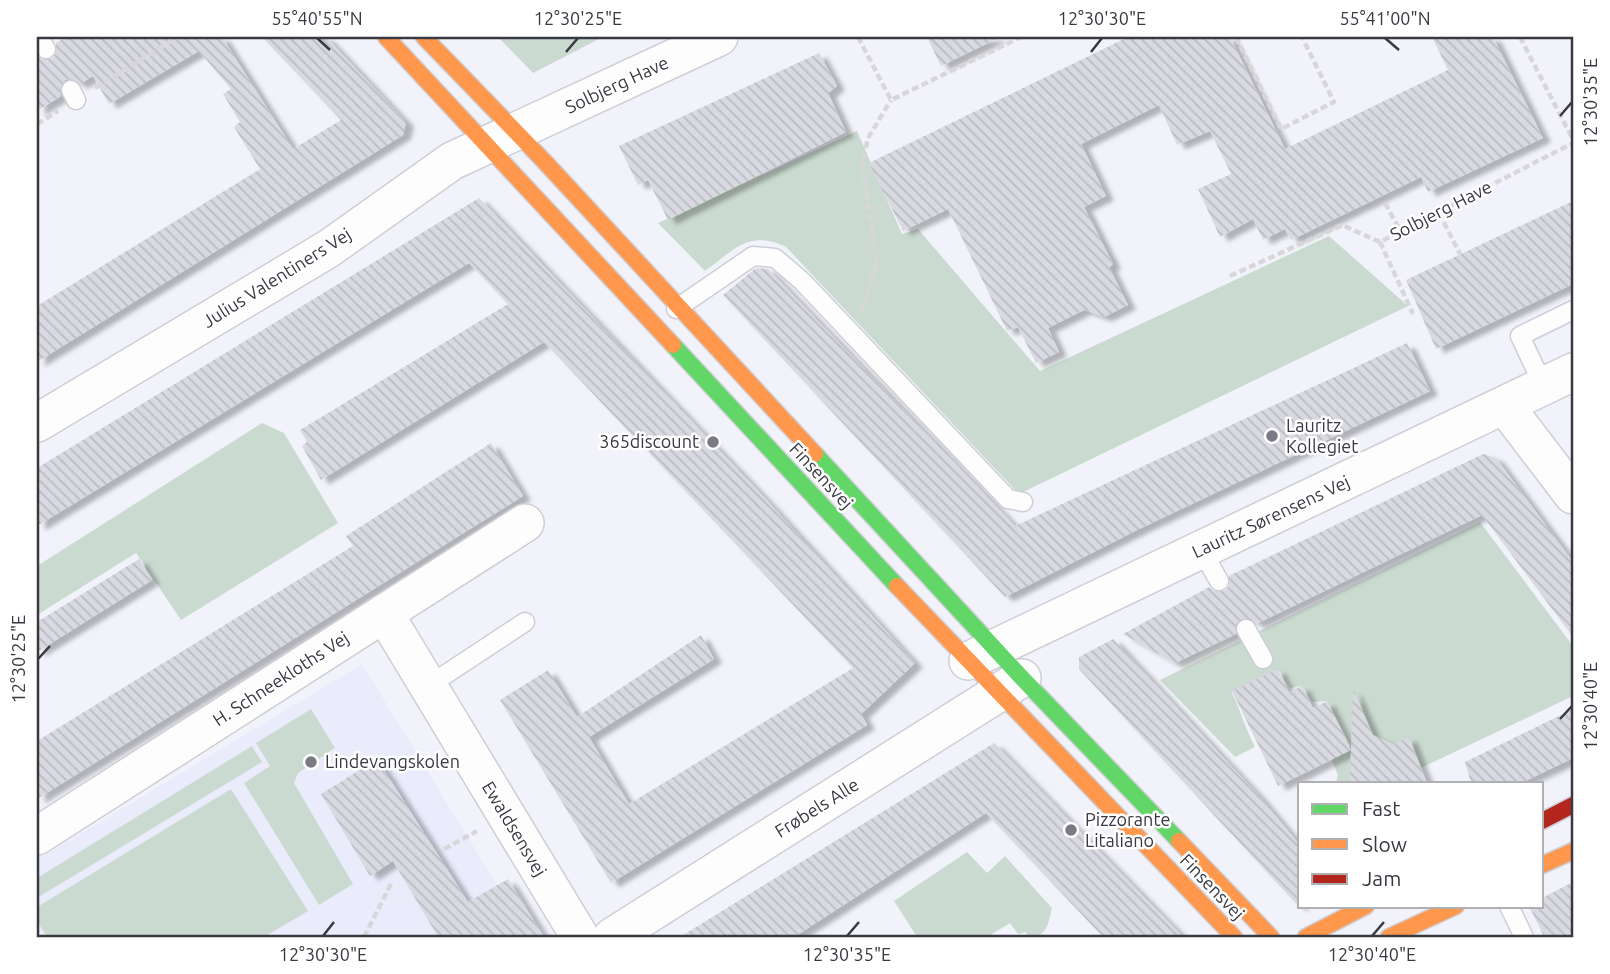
<svg xmlns="http://www.w3.org/2000/svg" width="1610" height="974" viewBox="0 0 1610 974" font-family="Ubuntu,sans-serif">
  <style>
    .built { fill: #eaecfc }
    .park { fill: #cadad0 }
    .building { fill: url(#building-back-hatch); filter: url(#shadow) }
    .lines { fill: none; stroke-linecap: round; stroke-linejoin: round }
    .lane-casing { stroke: #cecfd6; stroke-width: 21 }
    .street-casing { stroke: #cecfd6; stroke-width: 40 }
    .fast-casing { stroke: #cecfd6; stroke-width: 19 }
    .slow-casing { stroke: #cecfd6; stroke-width: 19 }
    .jam-casing { stroke: #cecfd6; stroke-width: 19 }
    .path { stroke: #d7d7da; stroke-width: 4.5; stroke-dasharray: 7 3.5; stroke-linecap: butt }
    .lane { stroke: #fdfdfe; stroke-width: 18 }
    .street { stroke: #fdfdfe; stroke-width: 37 }
    .fast { stroke: #63d668; stroke-width: 16 }
    .slow { stroke: #ff974d; stroke-width: 16 }
    .jam { stroke: #b3261e; stroke-width: 16 }
    .ticks { fill: none; stroke: #383941; stroke-width: 2.5 }
    .poi-dot { fill: #797a82; stroke: #fff; stroke-width: 2.5 }
    .labels { text-anchor: middle; stroke-width: 5; stroke-linejoin: round; paint-order: stroke }
    .street-label { font-size: 18px; fill: #383941; stroke: #fff }
    .poi-label { font-size: 18px; fill: #383941; stroke: #fff; text-anchor: start }
    .neatline { fill: none; stroke: #383941; stroke-width: 2.5 }
    .ticks-label { font-size: 18px; text-anchor: middle; fill: #383941 }
  </style>
  <defs>
    <pattern id="building-back-hatch" width="6" height="6" patternUnits="userSpaceOnUse" patternTransform="scale(1.75)"><rect width="6" height="6" fill="#d9dae1"/><path d="M-1 5l2 2M0 0l6 6M5-1l2 2" fill="none" stroke="#bbbcc2"/></pattern>
    <filter id="shadow"><feDropShadow dx="8" dy="4.5" stdDeviation="2" flood-color="#0004"/></filter>
  </defs>
  <rect width="100%" height="100%" fill="#f2f3fa"/>
  <path class="built" d="M362 664 529 937H37V860Z"/>
  <path class="park" d="M498 37H603L533 73Z
    M857 131 902 234 918 229 1040 371 1329 236 1408 306 1019 494 786 247C749 229 734 250 705 271L658 223Z
    M262 423 284 433 338 523 181 620 136 553 37 615V566Z
    M1480 522 1573 646V696L1389 783H1336L1338 775 1331 758 1351 746 1327 701 1312 702 1302 686 1290 688 1278 669 1232 693C1241 711 1245 728 1255 747L1235 757 1160 680Z
    M311 709 335 748 298 773 294 783 353 884 319 905 244 783 270 766 256 743Z
    M252 746 262 762 37 898V878Z
    M231 789 308 911 264 937H47L37 921V907Z
    M967 852 987 873 1005 856 1052 908C1048 923 1048 937 1029 937L1025 932 1018 934 1010 923 987 937H917L894 901Z"/>
  <path class="building" d="M66 37H222L293 149 341 120 262 37H326L406 122 403 135 37 362V306L260 169 234 127 240 122 223 94 231 89 199 51 109 104 93 76 80 84 72 79 65 80 60 89 61 96 37 111V56L42 59H52L56 53V43Z
    M927 37H1000L941 66Z
    M1128 37H1230L1285 149 1448 70 1432 37H1493L1543 138 1428 192 1421 177 1291 240 1285 229 1263 240 1253 219 1220 237 1198 189 1231 174 1210 131 1177 145 1159 105 1081 144 1106 196 1084 207 1113 264 1109 267 1128 305 1104 317 1084 310 1048 328 1059 352 1036 363 1018 327 1007 331 948 209 903 231 869 163Z
    M819 53 837 86 828 93 846 132 668 220 648 180 638 185 619 146Z
    M479 198 762 495 915 663 861 714 867 725 611 883 500 700 548 670 577 717 701 635 714 659 589 737 629 804 853 668 544 342 321 480 302 446 307 442 300 430 508 304 469 263 37 526V468Z
    M1573 201V284L1436 349 1406 280Z
    M756 268 768 269 1015 526 1407 343 1430 391 1137 530 1005 597 723 295Z
    M491 443 523 496 37 799V741L353 546 346 536Z
    M1483 454 1496 458 1573 562V637L1482 515 1256 624 1251 619H1241L1236 624V634L1175 663 1123 634 1209 587 1214 591H1224L1229 586V576Z
    M139 559 152 580 37 652V622Z
    M1113 639 1259 796 1300 845V908L1079 669V657Z
    M1278 669 1289 692 1302 686 1313 708 1327 701 1351 750 1278 786 1232 691Z
    M1353 689 1373 735 1393 744 1409 737 1427 783H1350Z
    M1573 709V758L1521 783H1471L1465 762Z
    M994 743 1183 937H1103L986 813 794 937H680Z
    M377 759 468 902 508 879 544 937H438L393 861 370 876 321 794Z
    M1573 882V937H1544L1529 906H1542V898Z"/>
  <g class="lines">
    <g class="lane-casing">
      <path id="lane" d="M38 37 46 49
        M71 90 76 100
        M676 309 753 256 775 258 802 281 1008 499 1023 502
        M1544 387 1520 336 1573 310
        M1201 549 1219 581
        M1246 629 1263 659
        M428 686 525 622
        M1509 906 1524 937"/>
    </g>
    <g class="street-casing">
      <path id="street" d="M1505 406 1573 495
        M37 423 328 249 452 161 719 37
        M384 613 580 937
        M968 661 1573 372
        M37 836 525 523
        M612 937 1022 678"/>
    </g>
    <g class="fast-casing">
      <path id="fast" d="M673 345 897 586
        M815 454 1022 678 1179 841"/>
    </g>
    <g class="slow-casing">
      <path id="slow" d="M386 37 673 345
        M424 37 544 161 815 454
        M897 586 1234 937
        M1179 841 1271 937
        M1542 865 1573 851
        M1306 937 1366 906
        M1389 937 1456 906"/>
    </g>
    <g class="jam-casing">
      <path id="jam" d="M1542 821 1573 805"/>
    </g>
    <path class="path" d="M858 37 891 100 1021 37
      M1236 37 1281 129 1334 102 1302 37
      M1520 37 1573 140
      M95 88 178 37
      M37 124 58 111
      M1385 203 1401 232
      M1439 213 1460 254
      M1380 242 1413 314
      M1230 276 1342 225 1380 242 1573 143
      M861 312 877 263 862 166 868 138 891 100
      M444 849 477 831
      M364 937 392 882"/>
    <use href="#lane" class="lane"/>
    <use href="#street" class="street"/>
    <use href="#fast" class="fast"/>
    <use href="#slow" class="slow"/>
    <use href="#jam" class="jam"/>
  </g>
  <path class="ticks" d="M317 38 330 50M1385 38 1399 50M566 52 578 38M1091 52 1102 38M1560 116 1572 102M38 659 50 646M1560 719 1572 706M323 936 334 922M847 936 859 922M1372 936 1384 922"/>
  <g class="poi-dot">
    <circle cx="1272" cy="436" r="7"/>
    <circle cx="713" cy="442" r="7"/>
    <circle cx="311" cy="762" r="7"/>
    <circle cx="1071" cy="830" r="7"/>
  </g>
  <g class="labels">
    <g class="street-label">
      <text transform="translate(617 85) rotate(-25)" y="6">Solbjerg Have</text>
      <text transform="translate(1441 211) rotate(-27)" y="6">Solbjerg Have</text>
      <text transform="translate(277 278) rotate(-32)" y="6">Julius Valentiners Vej</text>
      <text transform="translate(821 476) rotate(47)" y="6">Finsensvej</text>
      <text transform="translate(1271 517) rotate(-25)" y="6">Lauritz Sørensens Vej</text>
      <text transform="translate(281 679) rotate(-33)" y="6">H. Schneekloths Vej</text>
      <text transform="translate(817 808) rotate(-32)" y="6">Frøbels Alle</text>
      <text transform="translate(514 829) rotate(59)" y="6">Ewaldsensvej</text>
      <text transform="translate(1212 887) rotate(46)" y="6">Finsensvej</text>
    </g>
    <g class="poi-label">
      <text x="1286" y="432">Lauritz<tspan x="1286" dy="21">Kollegiet</tspan></text>
      <text x="699" y="448" text-anchor="end">365discount</text>
      <text x="325" y="768">Lindevangskolen</text>
      <text x="1085" y="826">Pizzorante<tspan x="1085" dy="21">Litaliano</tspan></text>
    </g>
  </g>
  <rect width="1610" height="974" fill="none" stroke="#ffffff" stroke-width="77"/>
  <rect x="1298" y="782" width="245" height="126" fill="#ffffff" stroke="#afb0b3" stroke-width="2"/>
  <rect x="1312" y="804" width="35" height="10" fill="#63d668" stroke="#afb0b3" stroke-width="2"/>
  <text x="1362" y="816" font-size="21" fill="#383941">Fast</text>
  <rect x="1312" y="839" width="35" height="10" fill="#ff974d" stroke="#afb0b3" stroke-width="2"/>
  <text x="1362" y="852" font-size="21" fill="#383941">Slow</text>
  <rect x="1312" y="874" width="35" height="10" fill="#b3261e" stroke="#afb0b3" stroke-width="2"/>
  <text x="1362" y="886" font-size="21" fill="#383941">Jam</text>
  <rect x="38" y="38" width="1534" height="898" class="neatline"/>
  <g class="ticks-label">
    <text x="317" y="25">55°40'55"N</text>
    <text x="578" y="25">12°30'25"E</text>
    <text x="1102" y="25">12°30'30"E</text>
    <text x="1385" y="25">55°41'00"N</text>
    <text transform="translate(1591 102) rotate(-90)" y="6">12°30'35"E</text>
    <text transform="translate(19 659) rotate(-90)" y="6">12°30'25"E</text>
    <text transform="translate(1591 706) rotate(-90)" y="6">12°30'40"E</text>
    <text x="323" y="961">12°30'30"E</text>
    <text x="847" y="961">12°30'35"E</text>
    <text x="1372" y="961">12°30'40"E</text>
  </g>
</svg>
